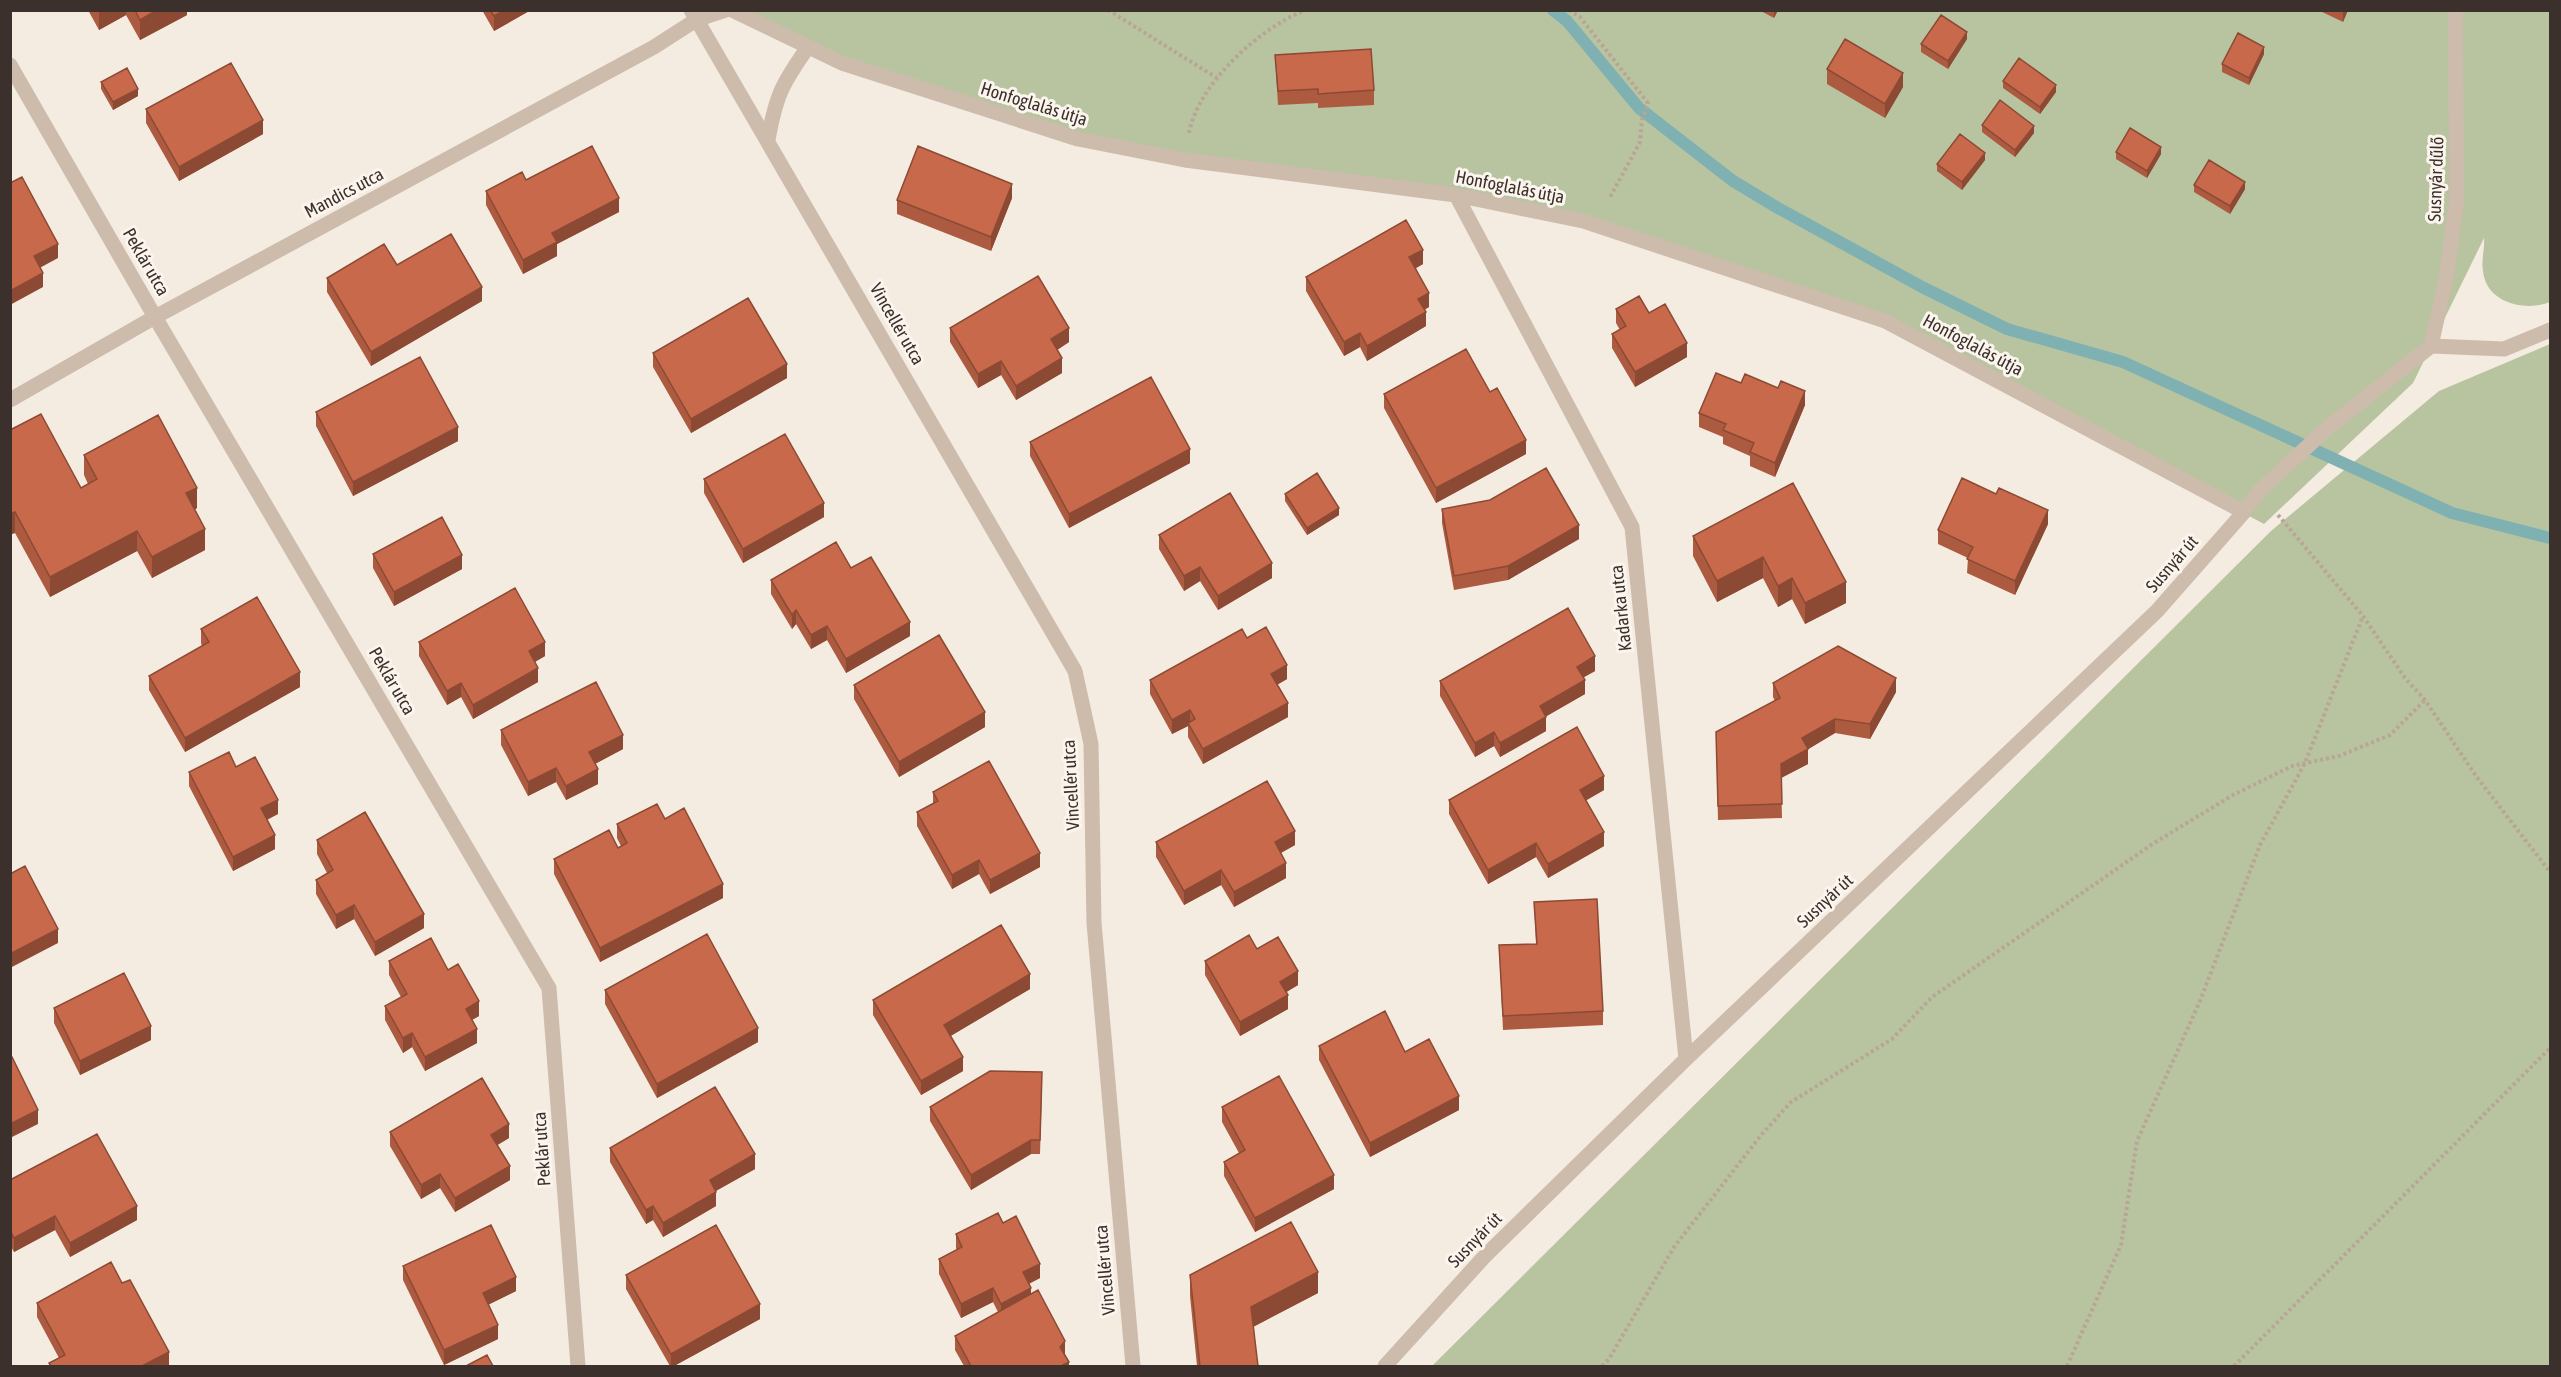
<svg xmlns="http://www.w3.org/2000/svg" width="2561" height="1377" viewBox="0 0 2561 1377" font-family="'Asap Condensed',sans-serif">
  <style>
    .green { fill: #b8c4a0 }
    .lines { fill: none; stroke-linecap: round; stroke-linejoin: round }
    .stream { stroke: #7fb0b2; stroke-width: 12 }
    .path { stroke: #b9a596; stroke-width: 4; stroke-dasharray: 3 3; stroke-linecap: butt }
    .minor { stroke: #cdbbac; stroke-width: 15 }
    .wall { fill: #ac5a40 }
    .shaded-wall { fill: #8c4a34 }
    .building { fill: #c8694b; stroke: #8c4a34; stroke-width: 1.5 }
    .labels { text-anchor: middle; stroke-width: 6; stroke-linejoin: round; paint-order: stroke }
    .street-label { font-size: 18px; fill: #3b302b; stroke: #fbf5ee }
  </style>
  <rect width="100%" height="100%" fill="#f4ebe1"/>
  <path class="green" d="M732 11H2550V302C2525 312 2486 303 2483 271 2481 260 2485 248 2484 238L2413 383 2264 524 1885 321 1583 221 1078 139 842 63Z
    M2550 344V1366H1432L2271 531 2439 391Z"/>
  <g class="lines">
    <path class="stream" d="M1553 10 1567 21 1639 108 1733 181 1778 208 1922 287 2007 329 2123 362 2452 513 2550 538"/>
    <path class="path" d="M1108 10 1217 78
      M1569 10 1580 17 1648 103 1642 120 1640 142 1609 199
      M1189 133C1198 84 1260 27 1306 10
      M2278 515 2363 616 2405 678 2425 700 2476 776 2550 872
      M1602 1366 1609 1359 1674 1247 1762 1134 1791 1102 1892 1039 1932 997 2154 843 2233 795 2292 766 2339 756 2390 735 2425 700
      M2067 1366 2121 1245 2137 1141 2200 1001 2260 845 2305 763 2363 616
      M2234 1366 2550 1048"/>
    <path class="minor" d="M691 10 1075 671 1091 744 1094 923 1133 1366
      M732 10 842 63 1078 139 1185 160 1456 195 1583 221 1885 321 2244 512
      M10 65 155 317 549 988 578 1366
      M768 140C776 95 782 84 808 47
      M1456 195 1632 527 1686 1059
      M2431 346 2446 278 2457 199 2455 10
      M2431 346 2504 349 2550 330
      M10 400 155 317 654 47 696 20 726 10
      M1385 1366 1484 1257 1686 1059 2157 611 2244 512 2259 491 2331 425 2431 346"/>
  </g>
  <path class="wall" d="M88 10H187V15L140 40 126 15 99 30Z
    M482 10H531L494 31Z
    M1759 10H1778L1774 18Z
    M2318 10H2348L2343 22Z
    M1967 39 1948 69 1921 52V44Z
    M2264 54 2249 85 2222 72V64Z
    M1275 55 1374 90V105L1318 108V103L1278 105Z
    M1827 69 1903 87 1885 118 1827 84Z
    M2003 81 2056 92 2040 114 2003 88Z
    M101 82 138 96 113 110 101 89Z
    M146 109 263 134 179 181 146 123Z
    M1982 125 2034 133 2015 157 1982 132Z
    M2116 152 2161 154 2147 178 2116 159Z
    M1985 160 1962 190 1937 171V164Z
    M526 180 619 212 557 244V256L523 274 486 205V191Z
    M2194 185 2245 189 2230 214 2194 192Z
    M1012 198 991 251 897 214V200Z
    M1423 264 1416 268 1429 307 1424 310 1426 326 1367 361 1360 347 1344 356 1306 291V277Z
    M397 265 482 301 371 366 327 292V278Z
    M1616 309 1649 313 1687 357 1635 387 1612 348V334L1620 330 1616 323Z
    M950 328 1069 342 1057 350 1062 373 1016 400 1001 375 978 388 950 342Z
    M653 353 787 378 691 433 653 367Z
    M1741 383 1805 405 1775 477 1750 466V456L1723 444V437L1699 427V413Z
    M1490 392 1526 454 1436 503 1384 408V394Z
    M316 412 458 441 353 496 316 426Z
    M10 430 81 488 88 484 84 475V455L197 508 194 510 205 550 152 578 137 551 50 597 15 533Z
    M1030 442 1190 463 1069 528 1030 456Z
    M704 479 824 517 743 563 704 493Z
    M1793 483 1846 603 1805 624 1792 599 1778 607 1763 578 1717 602 1693 556V536Z
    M1285 494 1339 515 1307 535 1285 501Z
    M1996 494 2048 524 2015 595 1967 573 1968 558 1938 544V530Z
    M1442 509 1579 539 1508 580 1454 590 1442 523Z
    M1159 535 1272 578 1218 610 1200 581 1184 591 1159 549Z
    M373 554 462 569 394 606 373 568Z
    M851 568 910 636 846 673 827 640 811 649 796 624 792 629 771 594V580Z
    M201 629 300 687 185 752 149 690V676L202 646 201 643Z
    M1247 638 1287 679 1277 685 1288 717 1203 764 1188 737V726L1172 734 1150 694V680Z
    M419 642 545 656 535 662 538 682 473 719 461 697 447 705 419 656Z
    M1595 671 1584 677 1585 694 1546 716V731L1500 757 1494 746 1475 757 1440 696V681Z
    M1773 683 1896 692 1870 739 1835 733 1808 749V764L1781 778 1782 818 1718 820 1716 732 1775 701 1773 697Z
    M854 685 985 727 899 777 854 699Z
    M501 730 623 749 595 764 598 784 566 800 556 782 528 796 501 745Z
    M236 767 278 814 267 820 275 849 233 871 189 786V772Z
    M1604 790 1586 800 1604 846 1548 878 1536 857 1488 884 1449 814V800Z
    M933 792 1040 867 990 894 979 874 952 889 917 826V812L933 803Z
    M665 819 723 898 600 962 554 874V859L618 848 621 846 617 838V824Z
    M317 840 424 928 375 956 354 919 336 929 316 894V880L327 873 317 854Z
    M1156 842 1295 845 1281 853 1286 878 1234 907 1221 885 1184 905 1156 857Z
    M1534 902 1603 1011V1025L1503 1030 1499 945 1536 944Z
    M1257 949 1298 985 1286 992 1288 1009 1240 1036 1205 975V961Z
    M389 961 448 970 479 1016 472 1020 477 1043 425 1071 412 1047 403 1053 385 1020V1006L401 997 389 975Z
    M1030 989 950 1036 963 1071 921 1095 873 1015V1000Z
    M605 990 758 1042 657 1098 605 1004Z
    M54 1008 151 1040 80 1075 54 1023Z
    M1319 1046 1459 1110 1370 1157 1319 1060Z
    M1042 1087 1040 1154H1031L971 1190 930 1121V1107Z
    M1222 1107 1334 1189 1255 1232 1224 1176V1162L1239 1153 1222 1122Z
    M390 1132 509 1138 497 1145 510 1180 455 1212 440 1188 421 1199 390 1146Z
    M610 1148 755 1169 716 1191V1206L663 1237 653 1220 646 1224 610 1162Z
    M10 1180 137 1220 70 1257 55 1230 14 1252 10 1245Z
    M1003 1223 1040 1278 1029 1284 1031 1294 1065 1355 1069 1366H964L955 1350V1336L998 1312 993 1302 961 1318 939 1274V1259L957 1250 956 1248V1234Z
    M403 1266 516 1291 488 1305 498 1339 444 1365 403 1280Z
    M626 1275 760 1319 674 1366H670L626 1289Z
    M1190 1275 1318 1293 1253 1327 1258 1366H1197L1190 1296Z
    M37 1303 169 1366H49V1363L59 1358 37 1317Z"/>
  <path class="shaded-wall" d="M99 10H126V15L99 30Z
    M157 10H187V15L140 40V20Z
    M505 10H531L494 31V16Z
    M1774 10H1778L1774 18Z
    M2343 10H2348L2343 22Z
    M1967 32V39L1948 69V61Z
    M2264 47V54L2249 85V78Z
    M1903 73V87L1885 118V104Z
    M2056 85V92L2040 114V107Z
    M138 89V96L113 110V102Z
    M263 120V134L179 181V167Z
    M2034 126V133L2015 157V150Z
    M2161 147V154L2147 178V171Z
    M1985 153V160L1962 190V182Z
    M2245 182V189L2230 214V206Z
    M1012 184V198L991 251V237Z
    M619 198V212L557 244V256L523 274V260L552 233Z
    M58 244V258L34 271V256Z
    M1423 250V264L1409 272V257Z
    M43 273V287L10 305V291Z
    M482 287V301L371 366V352Z
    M1429 293V307L1418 313V299Z
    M1426 312V326L1367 361V346Z
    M1069 328V342L1051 354V339Z
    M1360 333V347L1344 356V342Z
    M1687 343V357L1635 387V372Z
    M1062 358V373L1016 400V386Z
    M1001 361V375L978 388V374Z
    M787 364V378L691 433V419Z
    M1805 391V405L1775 477V463Z
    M458 427V441L353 496V482Z
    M1526 440V454L1436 503V488Z
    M1190 449V463L1069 528V514Z
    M197 488V508L186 514V493Z
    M824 503V517L743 563V549Z
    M1339 508V515L1307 535V528Z
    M2048 510V524L2015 595V581Z
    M15 512V533L10 535V514Z
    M1579 525V539L1508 580V566Z
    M205 529V550L152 578V557Z
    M137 531V551L50 597V577Z
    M462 555V569L394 606V592Z
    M1763 557V578L1717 602V581Z
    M1272 563V578L1218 610V596Z
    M1200 567V581L1184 591V576Z
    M1792 578V599L1778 607V586Z
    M1846 582V603L1805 624V603Z
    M796 610V624L792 629V615Z
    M910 622V636L846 673V659Z
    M827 626V640L811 649V635Z
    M545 642V656L529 665V651Z
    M1595 656V671L1577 681V667Z
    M1287 665V679L1271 688V674Z
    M538 668V682L473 719V705Z
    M300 672V687L185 752V738Z
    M1896 678V692L1870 739V724Z
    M1585 680V694L1540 720V706Z
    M461 683V697L447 705V691Z
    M1288 703V717L1203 764V749Z
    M1190 710V725L1188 723V726L1172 734V720Z
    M985 712V727L899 777V762Z
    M1546 717V731L1500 757V743Z
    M1835 719V733L1802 753V738Z
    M1494 732V746L1475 757V743Z
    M623 735V749L589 767V752Z
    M1808 749V764L1781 778V764Z
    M556 768V782L528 796V782Z
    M598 769V784L566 800V786Z
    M1604 776V790L1580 804V790Z
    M278 800V814L261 822V808Z
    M1295 831V845L1275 856V842Z
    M1604 832V846L1548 878V864Z
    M275 835V849L233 871V857Z
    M1536 843V857L1488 884V870Z
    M1040 853V867L990 894V880Z
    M979 860V874L952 889V875Z
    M1286 863V878L1234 907V892Z
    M1221 870V885L1184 905V891Z
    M723 884V898L600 962V948Z
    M354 905V919L336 929V915Z
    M424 914V928L375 956V942Z
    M58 929V943L10 968V954Z
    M1298 971V985L1280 996V982Z
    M1030 974V989L944 1040V1025Z
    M1288 995V1009L1240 1036V1022Z
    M479 1001V1016L466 1023V1009Z
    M151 1026V1040L80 1075V1061Z
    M758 1028V1042L657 1098V1084Z
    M477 1029V1043L425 1071V1057Z
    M412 1033V1047L403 1053V1038Z
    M963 1057V1071L921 1095V1081Z
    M1459 1096V1110L1370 1157V1143Z
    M38 1110V1124L10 1138V1124Z
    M509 1124V1138L491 1149V1135Z
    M1031 1140V1154L971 1190V1175Z
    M755 1154V1169L710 1194V1180Z
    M510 1166V1180L455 1212V1198Z
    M440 1174V1188L421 1199V1185Z
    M1334 1175V1189L1255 1232V1218Z
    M716 1192V1206L663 1237V1223Z
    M137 1206V1220L70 1257V1243Z
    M653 1206V1220L646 1224V1210Z
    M55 1216V1230L14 1252V1238Z
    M1040 1264V1278L1023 1286V1272Z
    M1318 1272V1293L1251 1328V1307Z
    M516 1277V1291L483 1307V1293Z
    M993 1288V1302L961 1318V1304Z
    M1031 1288V1302L1001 1318V1304Z
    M760 1304V1319L674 1366H671V1354Z
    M498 1325V1339L444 1365V1350Z
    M1065 1341V1355L1060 1347Z
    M169 1352V1366H142Z
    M1069 1362V1366H1061Z"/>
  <path class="building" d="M135 10H157L140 20Z
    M490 10H505L494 16Z
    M1941 15 1967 32 1948 61 1921 44Z
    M2238 33 2264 47 2249 78 2222 64Z
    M1845 39 1903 73 1885 104 1827 69Z
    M1371 49 1374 90 1318 94V89L1278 91 1275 55Z
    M2019 58 2056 85 2040 107 2003 81Z
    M231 63 263 120 179 167 146 109Z
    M127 68 138 89 113 102 101 82Z
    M2000 100 2034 126 2015 150 1982 125Z
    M2130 128 2161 147 2147 171 2116 152Z
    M1960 134 1985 153 1962 182 1937 164Z
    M592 146 619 198 552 233 557 242 523 260 486 191 522 172 526 180Z
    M918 146 1012 184 991 237 897 200Z
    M2209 160 2245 182 2230 206 2194 185Z
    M22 177 58 244 34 256 43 273 10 291V183Z
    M1406 220 1423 250 1409 257 1429 293 1418 299 1426 312 1367 346 1360 333 1344 342 1306 277Z
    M451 234 482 287 371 352 327 278 384 244 397 265Z
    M1038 276 1069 328 1051 339 1062 358 1016 386 1001 361 978 374 950 328Z
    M1639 296 1649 313 1665 304 1687 343 1635 372 1612 334 1626 326 1616 309Z
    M748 298 787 364 691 419 653 353Z
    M1466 349 1490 392 1497 388 1526 440 1436 488 1384 394Z
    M420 357 458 427 353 482 316 412Z
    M1716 373 1741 383 1745 374 1778 388 1781 381 1805 391 1775 463 1750 452 1754 443 1723 430 1726 424 1699 413Z
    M1151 377 1190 449 1069 514 1030 442Z
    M41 414 81 488 97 479 84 455 158 415 197 488 186 493 205 529 152 557 137 531 50 577 15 512 10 514V430Z
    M785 434 824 503 743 549 704 479Z
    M1546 468 1579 525 1508 566 1454 576 1442 509 1490 500Z
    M1317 473 1339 508 1307 528 1285 494Z
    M1962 478 1996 494 1999 488 2048 510 2015 581 1967 559 1973 547 1938 530Z
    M1793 483 1846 582 1805 603 1792 578 1778 586 1763 557 1717 581 1693 536Z
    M1230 493 1272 563 1218 596 1200 567 1184 576 1159 535Z
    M442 517 462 555 394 592 373 554Z
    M836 542 851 568 871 557 910 622 846 659 827 626 811 635 796 610 792 615 771 580Z
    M515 588 545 642 529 651 538 668 473 705 461 683 447 691 419 642Z
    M257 597 300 672 185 738 149 676 209 642 201 629Z
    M1568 608 1595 656 1577 667 1585 680 1540 706 1546 717 1500 743 1494 732 1475 743 1440 681Z
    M1266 627 1287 665 1271 674 1288 703 1203 749 1188 723 1195 719 1190 710 1172 720 1150 680 1242 629 1247 638Z
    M939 635 985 712 899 762 854 685Z
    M1838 646 1896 678 1870 724 1835 719 1802 738 1808 749 1781 764 1782 804 1718 806 1716 732 1780 698 1773 683Z
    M596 682 623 735 589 752 598 769 566 786 556 768 528 782 501 730Z
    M1577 727 1604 776 1580 790 1604 832 1548 864 1536 843 1488 870 1449 800Z
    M229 752 236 767 255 757 278 800 261 808 275 835 233 857 189 772Z
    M989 761 1040 853 990 880 979 860 952 875 917 812 938 801 933 792Z
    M1267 781 1295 831 1275 842 1286 863 1234 892 1221 870 1184 891 1156 842Z
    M657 804 665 819 684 808 723 884 600 948 554 859 609 830 618 848 627 843 617 824Z
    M365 812 424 914 375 942 354 905 336 915 316 880 333 870 317 840Z
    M25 866 58 929 10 954V874Z
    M1597 899 1603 1011 1503 1016 1499 945 1537 944 1534 902Z
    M1001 925 1030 974 944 1025 963 1057 921 1081 873 1000Z
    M707 934 758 1028 657 1084 605 990Z
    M1249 935 1257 949 1278 937 1298 971 1280 982 1288 995 1240 1022 1205 961Z
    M431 938 448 970 458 964 479 1001 466 1009 477 1029 425 1057 412 1033 403 1038 385 1006 407 994 389 961Z
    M124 973 151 1026 80 1061 54 1008Z
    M1385 1011 1405 1052 1429 1039 1459 1096 1370 1143 1319 1046Z
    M10 1057H12L38 1110 10 1124Z
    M990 1071 1042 1072 1040 1140H1031L971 1175 930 1107Z
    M1279 1076 1334 1175 1255 1218 1224 1162 1245 1150 1222 1107Z
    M482 1078 509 1124 491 1135 510 1166 455 1198 440 1174 421 1185 390 1132Z
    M715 1087 755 1154 710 1180 716 1192 663 1223 653 1206 646 1210 610 1148Z
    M97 1134 137 1206 70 1243 55 1216 14 1238 10 1230V1180Z
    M998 1213 1003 1223 1016 1216 1040 1264 1023 1272 1031 1288 1001 1304 993 1288 961 1304 939 1259 962 1247 956 1234Z
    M1291 1222 1318 1272 1251 1307 1258 1366H1200L1190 1275Z
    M491 1225 516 1277 483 1293 498 1325 444 1350 403 1266Z
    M716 1225 760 1304 671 1354 626 1275Z
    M111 1262 122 1283 130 1280 169 1352 142 1366H51L49 1363 65 1355 37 1303Z
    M1038 1290 1065 1341 1060 1347 1069 1362 1061 1366H971L955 1336Z
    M487 1355 493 1366H466Z"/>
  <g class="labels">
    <g class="street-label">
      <text transform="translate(1034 104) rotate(17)" y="6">Honfoglalás útja</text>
      <text transform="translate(2436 179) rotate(-88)" y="6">Susnyár dűlő</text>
      <text transform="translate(1510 187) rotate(11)" y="6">Honfoglalás útja</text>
      <text transform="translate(344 193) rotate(-28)" y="6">Mandics utca</text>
      <text transform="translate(146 262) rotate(60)" y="6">Peklár utca</text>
      <text transform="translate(897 324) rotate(60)" y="6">Vincellér utca</text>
      <text transform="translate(1973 345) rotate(28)" y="6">Honfoglalás útja</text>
      <text transform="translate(2172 564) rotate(-49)" y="6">Susnyár út</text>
      <text transform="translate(1621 608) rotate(-96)" y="6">Kadarka utca</text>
      <text transform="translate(392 681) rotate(60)" y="6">Peklár utca</text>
      <text transform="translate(1071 785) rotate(-93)" y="6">Vincellér utca</text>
      <text transform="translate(1825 901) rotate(-43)" y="6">Susnyár út</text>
      <text transform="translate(542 1149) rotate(-94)" y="6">Peklár utca</text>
      <text transform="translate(1475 1240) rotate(-46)" y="6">Susnyár út</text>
      <text transform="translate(1105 1270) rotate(-95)" y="6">Vincellér utca</text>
    </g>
  </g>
  <rect width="2561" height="1377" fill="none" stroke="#3b302b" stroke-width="24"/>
</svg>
